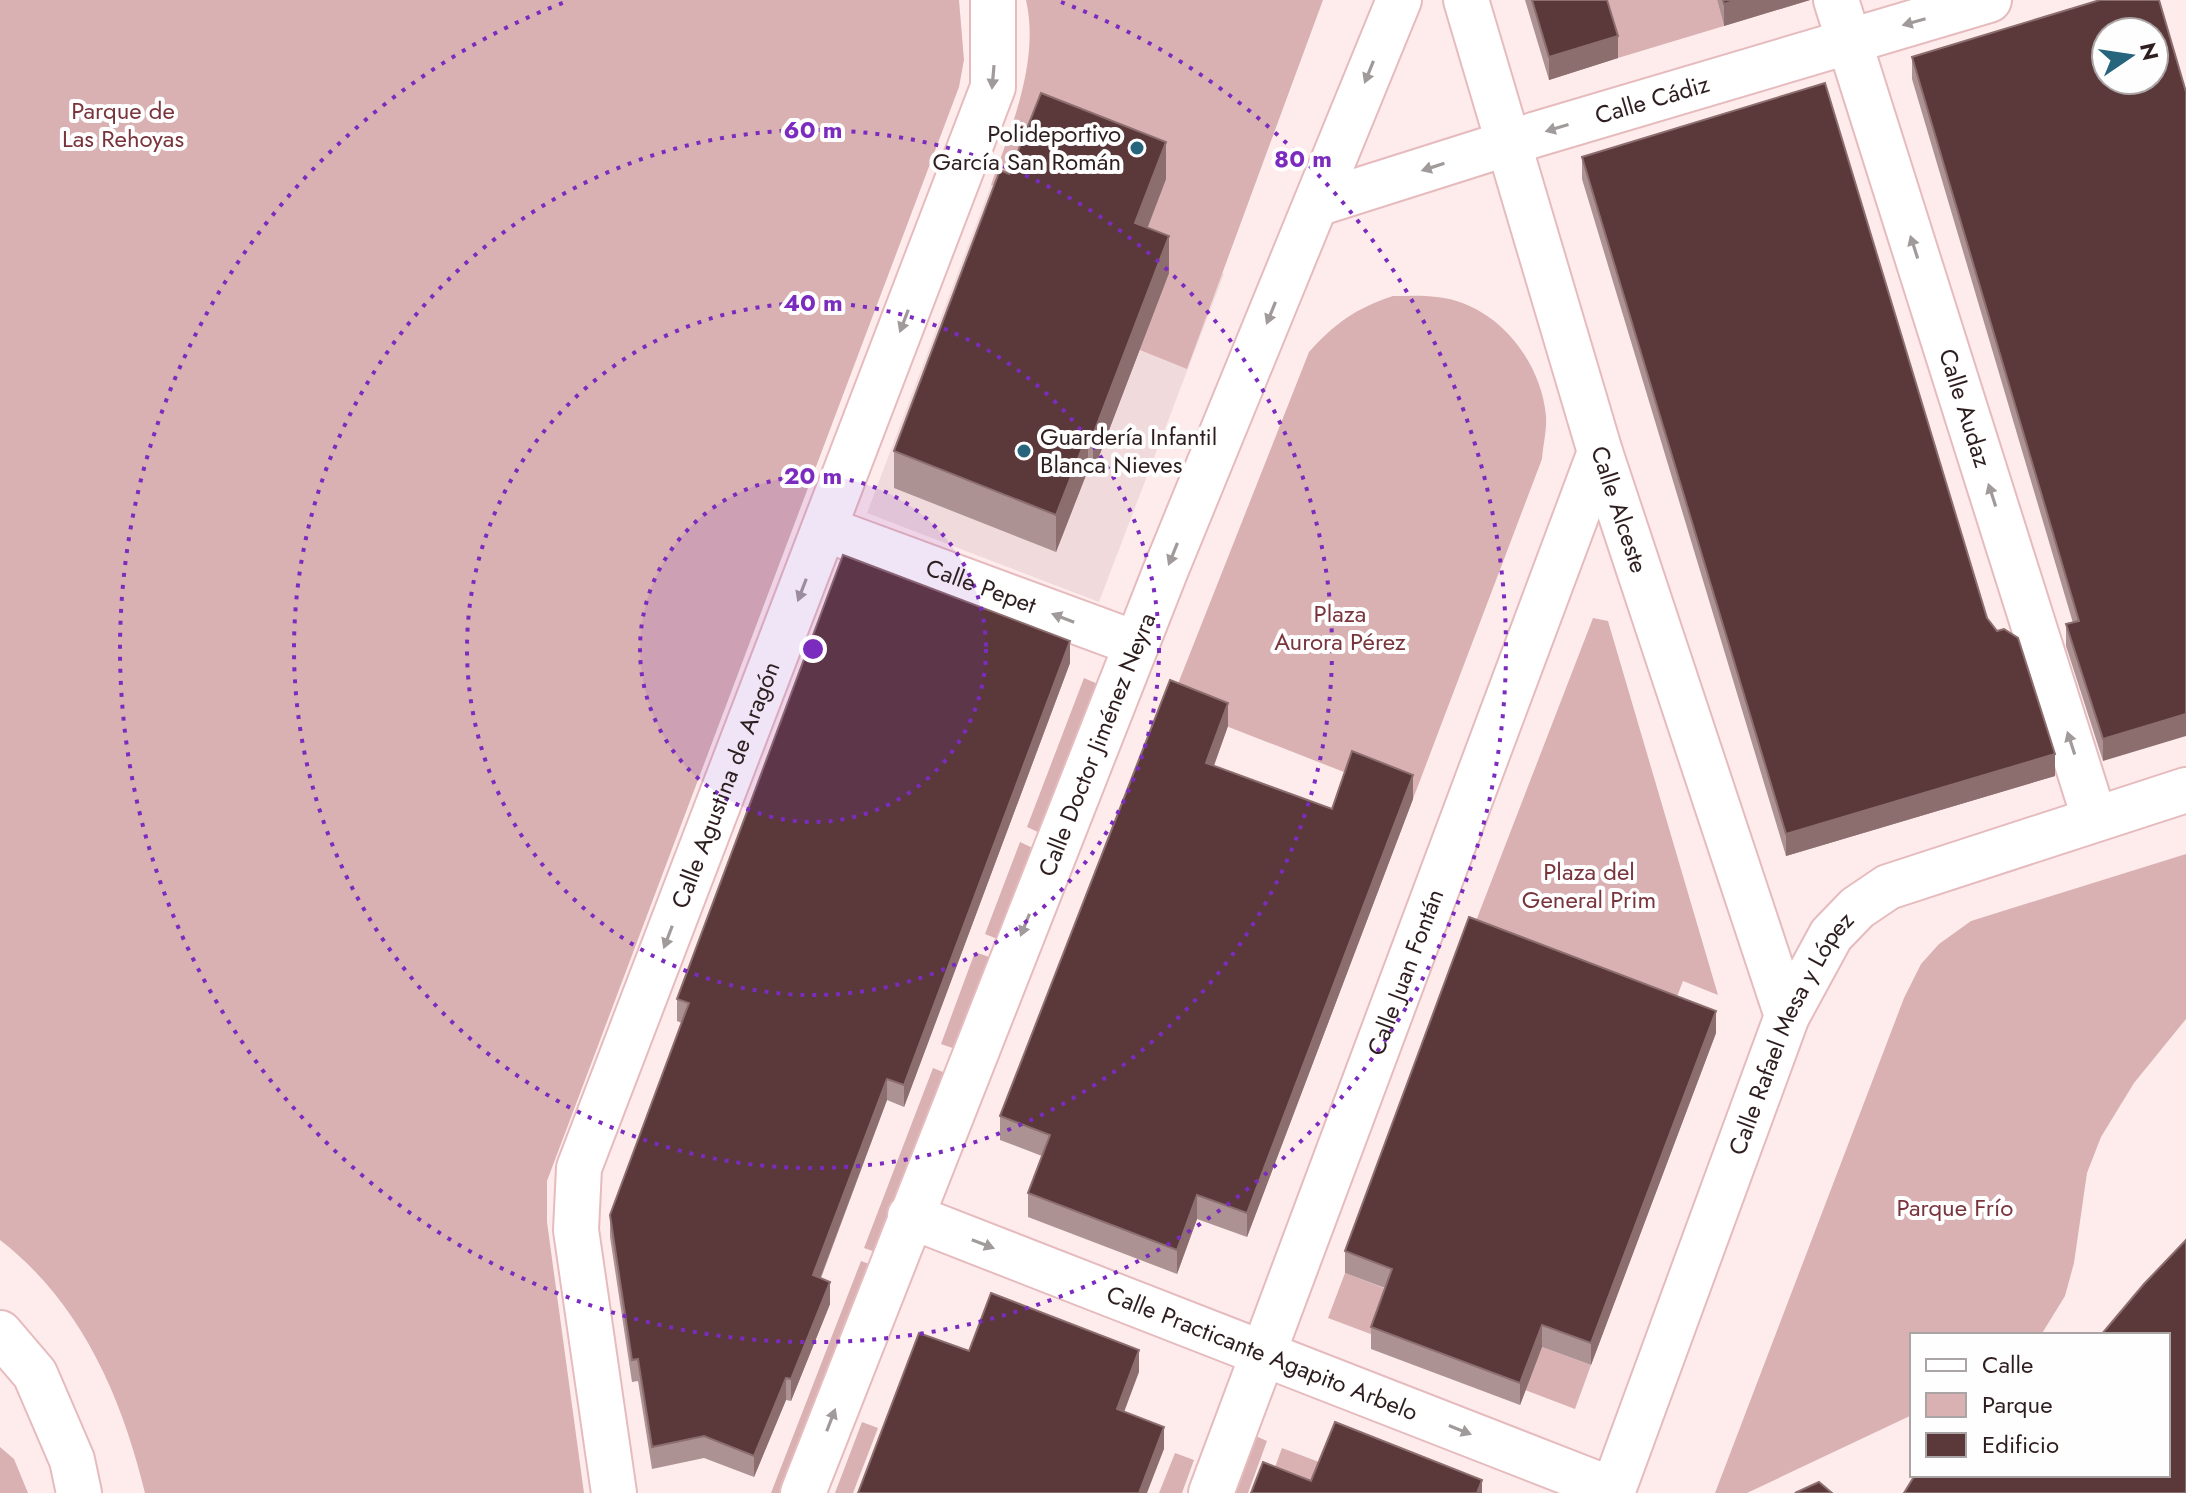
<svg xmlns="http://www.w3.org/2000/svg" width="2186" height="1493" viewBox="0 0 2186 1493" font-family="Jost,sans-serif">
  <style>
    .built { fill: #f0dadb }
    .green { fill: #dab1b3 }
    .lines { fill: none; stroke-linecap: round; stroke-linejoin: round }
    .street-casing { stroke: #e6bbbd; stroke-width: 48 }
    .street { stroke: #fff; stroke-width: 44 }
    .wall { fill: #ac9293 }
    .shaded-wall { fill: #8c6e6f }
    .building { fill: #5b383a; stroke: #8c6e6f; stroke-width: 2; fill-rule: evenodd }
    .oneway { fill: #a19a9a }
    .ring { fill: none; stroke: #7b2cbf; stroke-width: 4; stroke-dasharray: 4 8 }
    .poi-dot { fill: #27657c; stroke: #fefefe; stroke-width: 3 }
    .labels { text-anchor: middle; stroke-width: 8; stroke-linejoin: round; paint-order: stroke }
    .street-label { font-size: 24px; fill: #2e1e1f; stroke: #fefefe }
    .park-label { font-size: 24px; fill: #79343c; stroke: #fefefe }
    .poi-label { font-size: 24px; fill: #2e1e1f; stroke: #fefefe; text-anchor: end }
    .centre { fill: #7b2cbf; stroke: #fefefe; stroke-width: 4 }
    .ring-label { font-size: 24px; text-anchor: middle; font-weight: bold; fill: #7b2cbf; stroke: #fefefe; stroke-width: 8; stroke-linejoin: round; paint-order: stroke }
  </style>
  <rect width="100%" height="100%" fill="#feecec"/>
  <path class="built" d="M991 185 1224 274 1099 602 867 513Z"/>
  <path class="green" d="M0 0H959L964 60 959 87 547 1181V1222L584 1493H145C121 1395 81 1303 0 1240Z
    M1026 0H1323L1187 369 1140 350 1007 191 991 185C1011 128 1040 61 1026 0Z
    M1600 0H1717L1724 26 1618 58Z
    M1393 296C1407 296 1422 295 1437 297 1495 303 1541 359 1546 416 1547 430 1543 445 1542 459L1413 799 1170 704 1309 352C1334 324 1356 308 1393 296Z
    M1593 618 1608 621 1718 995 1683 981 1670 1015 1469 939Z
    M1084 678 1105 687 1040 833 1027 827Z
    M1020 842 1035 849 1000 940 985 934Z
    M2186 854V1019L2134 1083 2101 1137 2087 1173 2074 1263 2065 1296 2041 1335H1912V1415L1747 1493H1715L1904 998 1921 964 1939 944 1971 921Z
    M975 952 992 958 958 1050 941 1044Z
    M933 1068 948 1074 881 1254 864 1248Z
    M861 1261 875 1266 788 1493H771Z
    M1345 1273 1392 1291 1376 1336 1328 1318Z
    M1542 1347 1591 1365 1575 1409 1525 1390Z
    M862 1422 878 1428 853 1493H835Z
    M1249 1433 1267 1441 1248 1493H1226Z
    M0 1447 14 1459 28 1493H0Z
    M1282 1448 1327 1465 1317 1493 1268 1486Z
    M1175 1453 1194 1460 1182 1493H1159Z"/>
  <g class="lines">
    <g class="street-casing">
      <g id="street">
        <path id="s1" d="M1466 0 1600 452 1787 1016"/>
        <path id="s2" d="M1836 0 2094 817"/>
        <path id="s3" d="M1316 204 1537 134 1989 0"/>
        <path id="s4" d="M825 529 1137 644"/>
        <path id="s5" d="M910 1216 1613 1490"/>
        <path d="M0 1333 35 1374 72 1460 79 1493"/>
        <path id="s6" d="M614 1493 576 1230 579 1168 993 87V0"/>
        <path id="s7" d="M803 1493 1165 572 1399 0"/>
        <path id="s8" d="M1211 1493 1600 452"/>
        <path id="s9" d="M1612 1493 1787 1016 1831 935 1857 908 1888 887 2186 790"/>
      </g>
    </g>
    <use href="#street" class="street"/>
  </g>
  <path class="wall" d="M1525 0H1607L1618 58 1549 80Z
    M1717 0H1810L1724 26Z
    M2159 0 2103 761 2066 646V624L2073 623 1912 79V57Z
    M1582 157 1987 618 2055 776 1786 856 1582 179Z
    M1166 179 1148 227 1169 273 1093 472 1088 470 1056 552 894 488V451Z
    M1070 663 904 1107 887 1100 821 1278 830 1304 791 1401 786 1400 754 1477 704 1458 652 1469 638 1381 632 1382 610 1237V1215L682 1023 677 1021V999Z
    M1228 726 1214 766 1332 809 1413 799 1247 1237 1197 1219 1177 1274 1028 1217V1193L1042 1156 1000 1140V1116Z
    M1716 1033 1591 1365 1542 1347 1520 1405 1371 1349V1327L1385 1288 1345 1273V1251Z"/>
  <path class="shaded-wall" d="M1737 0H1810L1724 26V4Z
    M1618 36V58L1549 80V57Z
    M1166 142V179L1135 260V223Z
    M1169 236V273L1093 472V435Z
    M1088 433V470L1056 552V515Z
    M1070 641V663L904 1107V1085Z
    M1228 703V726L1206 787V763Z
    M2186 714V736L2103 761V739Z
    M2055 754V776L1786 856V834Z
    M1413 775V799L1247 1237V1213Z
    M1716 1011V1033L1591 1365V1343Z
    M887 1079V1100L813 1297V1275Z
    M1197 1195V1219L1177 1274V1250Z
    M830 1282V1304L791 1401V1379Z
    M1542 1325V1347L1520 1405V1383Z
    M1139 1350V1372L1117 1431V1409Z
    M786 1378V1400L754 1477V1456Z
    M1164 1427V1449L1147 1493H1139Z
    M1482 1480V1493H1477Z"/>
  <path class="building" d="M1532 0H1607L1618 36 1549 57Z
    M1723 0H1737L1724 4Z
    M2100 0H2159L2186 92V714L2103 739 2066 624 2079 621 1912 57ZM2106 32H2154V80H2106Z
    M1825 83 1987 618 1997 631 2004 629 2018 638 2055 754 1786 834 1582 157Z
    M1041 93 1166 142 1135 223 1169 236 1093 435 1088 433 1056 515 894 451 1000 170 1009 174Z
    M843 555 1070 641 904 1085 887 1079 813 1275 830 1282 791 1379 786 1378 754 1456 704 1436 652 1447 638 1359 632 1360 610 1215 689 1003 677 999Z
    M1170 680 1228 703 1206 763 1332 809 1352 751 1413 775 1247 1213 1197 1195 1177 1250 1028 1193 1050 1135 1000 1116Z
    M1469 917 1716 1011 1591 1343 1542 1325 1520 1383 1371 1327 1392 1269 1345 1251Z
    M2186 1240V1493H1904L1915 1475H2168V1335H2101L2144 1284Z
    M991 1293 1139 1350 1117 1409 1164 1427 1139 1493H858L919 1333 969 1351Z
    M1335 1422 1482 1480 1477 1493H1251L1263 1462 1311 1481Z
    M1819 1482 1832 1493H1795Z"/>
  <defs><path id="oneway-solid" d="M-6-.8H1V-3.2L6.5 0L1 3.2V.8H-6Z" transform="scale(2)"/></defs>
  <g class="oneway">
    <use href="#oneway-solid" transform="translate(1914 22) rotate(164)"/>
    <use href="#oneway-solid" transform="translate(1369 72) rotate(112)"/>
    <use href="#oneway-solid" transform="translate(993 77) rotate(95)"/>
    <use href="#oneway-solid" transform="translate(1557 128) rotate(163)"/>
    <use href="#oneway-solid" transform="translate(1433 167) rotate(162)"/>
    <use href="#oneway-solid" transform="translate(1914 247) rotate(-108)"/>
    <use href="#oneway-solid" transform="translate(1271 313) rotate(112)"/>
    <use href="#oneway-solid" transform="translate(904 321) rotate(111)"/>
    <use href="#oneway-solid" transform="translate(1992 495) rotate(-108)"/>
    <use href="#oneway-solid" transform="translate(1173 554) rotate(112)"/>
    <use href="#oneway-solid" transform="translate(802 590) rotate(111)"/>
    <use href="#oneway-solid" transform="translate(1063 618) rotate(-159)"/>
    <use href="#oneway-solid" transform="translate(2071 743) rotate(-108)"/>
    <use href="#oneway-solid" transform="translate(1025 925) rotate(112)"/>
    <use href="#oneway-solid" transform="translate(668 937) rotate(111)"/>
    <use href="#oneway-solid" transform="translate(983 1244) rotate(21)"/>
    <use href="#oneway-solid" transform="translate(831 1420) rotate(-69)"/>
    <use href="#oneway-solid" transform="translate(1460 1430) rotate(22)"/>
  </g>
  <circle cx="813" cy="649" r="173" fill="#7b2cbf" fill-opacity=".12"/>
  <g class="ring">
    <circle cx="813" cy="649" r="173"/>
    <circle cx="813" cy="649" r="346"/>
    <circle cx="813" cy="649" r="519"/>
    <path d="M1061 2A693 693 0 1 1 565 2"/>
  </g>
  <g class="poi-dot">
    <circle cx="1137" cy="148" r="8"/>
    <circle cx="1024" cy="451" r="8"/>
  </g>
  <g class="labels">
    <g class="street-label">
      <text dy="8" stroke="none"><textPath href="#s3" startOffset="352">Calle Cádiz</textPath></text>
      <text dy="8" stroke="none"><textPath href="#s2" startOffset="428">Calle Audaz</textPath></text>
      <text dy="8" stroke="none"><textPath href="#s1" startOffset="532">Calle Alceste</textPath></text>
      <text dy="8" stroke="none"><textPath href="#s4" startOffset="166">Calle Pepet</textPath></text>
      <text dy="8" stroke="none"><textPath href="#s7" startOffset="804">Calle Doctor Jiménez Neyra</textPath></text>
      <text dy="8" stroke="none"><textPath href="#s6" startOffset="738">Calle Agustina de Aragón</textPath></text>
      <text dy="8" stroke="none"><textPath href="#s8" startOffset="556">Calle Juan Fontán</textPath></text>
      <text dy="8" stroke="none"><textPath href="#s9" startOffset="494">Calle Rafael Mesa y López</textPath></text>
      <text dy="8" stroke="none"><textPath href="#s5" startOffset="378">Calle Practicante Agapito Arbelo</textPath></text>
    </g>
    <g class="park-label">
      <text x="123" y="119">Parque de<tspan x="123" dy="28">Las Rehoyas</tspan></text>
      <text x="1340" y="622">Plaza<tspan x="1340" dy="28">Aurora Pérez</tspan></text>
      <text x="1589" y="880">Plaza del<tspan x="1589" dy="28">General Prim</tspan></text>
      <text x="1955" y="1216">Parque Frío</text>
    </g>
    <g class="poi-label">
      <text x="1121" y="142">Polideportivo<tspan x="1121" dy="28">García San Román</tspan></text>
      <text x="1040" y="445" text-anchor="start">Guardería Infantil<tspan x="1040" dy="28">Blanca Nieves</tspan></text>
    </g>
  </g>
  <circle cx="813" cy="649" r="12" class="centre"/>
  <g class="ring-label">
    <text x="813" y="138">60 m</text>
    <text x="1303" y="167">80 m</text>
    <text x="813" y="311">40 m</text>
    <text x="813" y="484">20 m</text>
  </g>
  <rect x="1910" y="1333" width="260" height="144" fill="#fefefe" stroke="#aba4a5" stroke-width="2"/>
  <rect x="1926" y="1359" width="40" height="12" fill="#ffffff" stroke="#aba4a5" stroke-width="2"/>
  <text x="1982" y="1373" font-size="24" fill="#2e1e1f">Calle</text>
  <rect x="1926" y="1393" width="40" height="24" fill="#dab1b3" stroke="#aba4a5" stroke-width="2"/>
  <text x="1982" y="1413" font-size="24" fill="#2e1e1f">Parque</text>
  <rect x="1926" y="1433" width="40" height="24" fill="#5b383a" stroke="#aba4a5" stroke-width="2"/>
  <text x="1982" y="1453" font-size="24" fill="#2e1e1f">Edificio</text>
  <g transform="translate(2130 56) rotate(77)"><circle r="38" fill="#fefefe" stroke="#aba4a5" stroke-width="2"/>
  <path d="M0-6L14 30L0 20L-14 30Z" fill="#27657c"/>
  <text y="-12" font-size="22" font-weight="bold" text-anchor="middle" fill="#2e1e1f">N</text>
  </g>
</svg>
